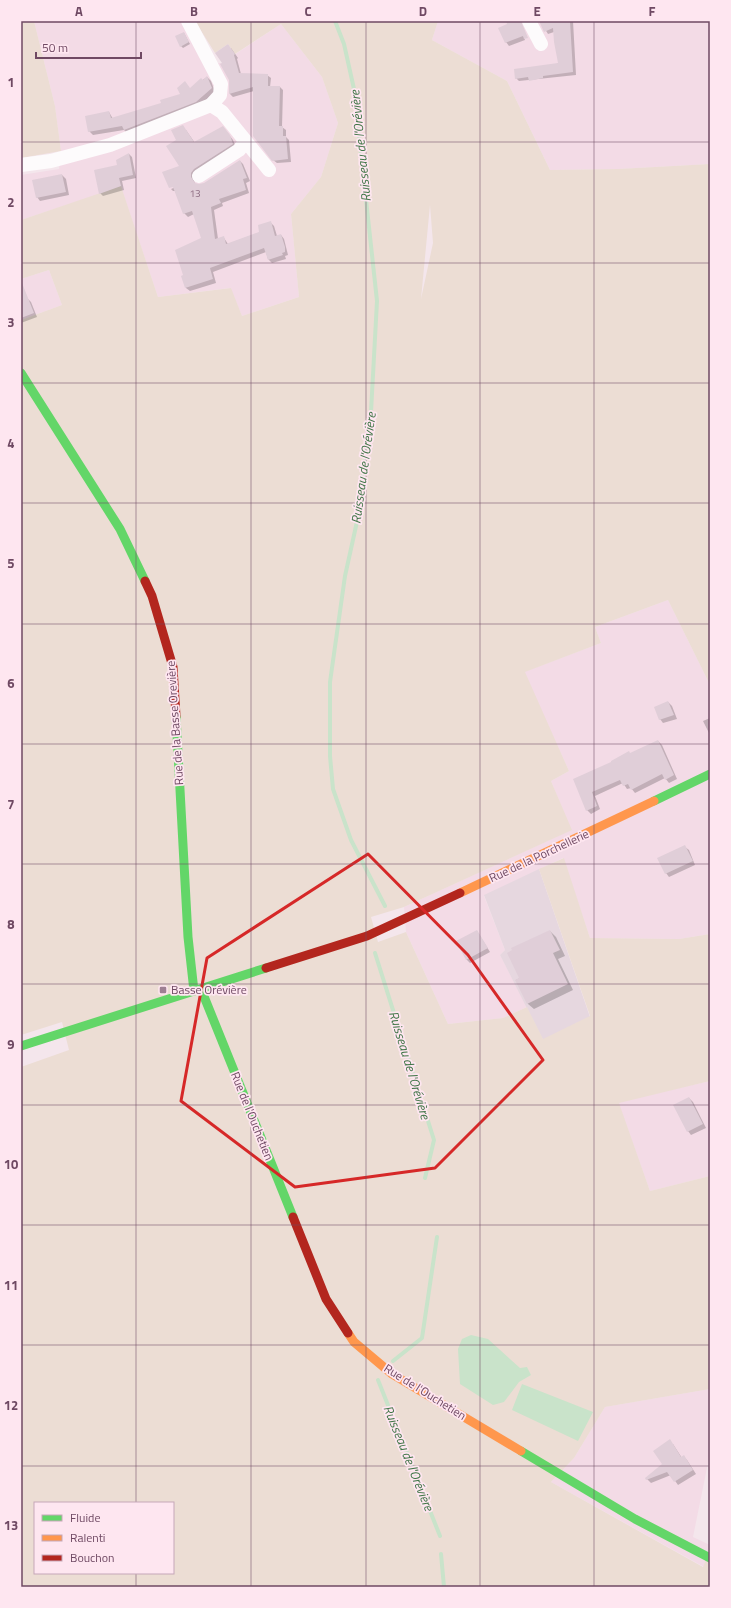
<svg xmlns="http://www.w3.org/2000/svg" width="731" height="1608" viewBox="0 0 731 1608" font-family="'Titillium Web',sans-serif">
  <style>
    .residential { fill: #f3dbe6 }
    .industrial { fill: #e6d7df }
    .green { fill: #ecddd4; fill-rule: evenodd }
    .water { fill: #c9e3ca }
    .shadow { fill: #0003 }
    .lines { fill: none; stroke-linecap: round; stroke-linejoin: round }
    .stream { stroke: #c9e3ca; stroke-width: 4 }
    .building { fill: #e0ced8 }
    .street { stroke: #fdfbfc; stroke-width: 14 }
    .fast { stroke: #63d668; stroke-width: 9 }
    .slow { stroke: #ff974d; stroke-width: 9 }
    .jam { stroke: #b3261e; stroke-width: 9 }
    .marked { fill: none; stroke: #d62828; stroke-width: 3; stroke-linejoin: round }
    .grid { fill: none; stroke: #6f4963; stroke-width: 1; stroke-opacity: 0.55 }
    .poi-dot { fill: #9e8093; stroke: #fee6f0; stroke-width: 1.5 }
    .labels { text-anchor: middle; stroke-width: 3.5; stroke-linejoin: round; paint-order: stroke }
    .number-label { font-size: 10px; fill: #8d6c82 }
    .street-label { font-size: 12px; fill: #6f4963; stroke: #fee6f0 }
    .poi-label { font-size: 12px; fill: #6f4963; stroke: #fee6f0; text-anchor: start }
    .water-label { font-size: 13px; font-style: italic; fill: #3f7546; stroke: #fee6f0 }
    .neatline { fill: none; stroke: #6f4963; stroke-width: 1.5 }
    .grid-label { font-size: 13px; text-anchor: middle; font-weight: bold; fill: #6f4963 }
  </style>
  <rect width="100%" height="100%" fill="#f4e6ec"/>
  <path class="residential" d="M34 21H182L204 63H222L281 24 322 77 338 123 321 177 291 214 299 297 242 316 230 288 158 297 121 187 21 220V175L59 169 61 151 55 106Z
    M438 21H710V164L618 169 550 170 507 81 432 40Z
    M49 270 62 305 21 320V279Z
    M668 600 710 685V934L679 939 590 938 563 858 484 896 505 950 500 955 527 1007 503 1018 448 1024 406 932 404 907 571 830 551 781 569 771 524 672 601 643 595 627Z
    M710 1081V1176L650 1191 618 1102Z
    M710 1389V1453L693 1537 710 1545V1550L704 1567 551 1482 574 1458 605 1407Z"/>
  <path class="industrial" d="M539 869 590 1017 543 1040 500 955 505 950 484 895Z"/>
  <path class="green" d="M21 21H34L55 106 61 151 21 158Z
    M195 21H438L432 40 507 81 550 170 618 169 710 164V685L668 600 595 627 601 643 525 672 569 771 551 781 572 830 404 907 371 917 378 942 406 932 448 1024 503 1018 527 1007 543 1039 590 1016 539 869 564 858 590 938 679 939 710 934V1081L619 1103 650 1191 710 1176V1389L605 1407 574 1458 551 1482 703 1567 710 1550V1587H21V1067L69 1050 62 1022 21 1035V320L62 305 49 270 21 279V220L121 186 158 297 231 288 242 316 299 297 291 214 321 177 338 123 322 77 281 24 235 54 228 44 215 53ZM430 205 433 243 421 299ZM35 1503H173V1573H35Z"/>
  <path class="water" d="M471 1335 488 1339 520 1368 527 1367 531 1375 519 1382 504 1402 493 1405 460 1384 458 1349 462 1339Z
    M522 1384 593 1412 578 1441 512 1410Z"/>
  <path class="shadow" d="M540 21H573L576 75 519 81 516 78 559 63 554 32 548 34Z
    M520 25 525 40 509 46 506 42Z
    M184 33 190 44 183 48 181 46Z
    M231 48 238 58 237 59 241 74 267 75 271 78 270 87H280L283 90 282 127 286 130V137L289 140 291 162 277 163 273 160 254 91 233 97 230 94Z
    M207 77 211 81 215 92 200 105 128 134 124 130 93 135 89 131 109 112 113 119 162 104 181 95Z
    M186 130 195 143 226 131 233 140 236 147 194 180 195 184H204L240 161 243 164 250 181 246 183 249 193 222 203 223 206 214 210 218 239 224 238 228 244 261 232 270 222 274 226 277 236 281 235 284 239 288 255 285 256 286 259 272 263 268 259 266 252 213 272 216 283 190 291 186 288 184 276 202 238 194 214 188 217 184 213 175 191H173L171 189 178 186 170 187V188L164 173 181 167 177 140Z
    M129 154 132 157 136 178 122 181 124 190 103 196 100 193 118 166Z
    M62 175 66 179 69 195 40 201 37 197Z
    M27 298 31 302 37 317 21 323V300Z
    M668 702 672 706 677 719 663 723 660 719Z
    M710 718V735L703 721Z
    M658 741 662 745 677 779 669 783 665 778 635 793 631 788 627 789 623 783 595 796 600 809 591 814 587 810 575 780Z
    M685 847 689 850 695 865 669 877 666 873Z
    M477 931 490 952 470 963 466 959Z
    M550 931 556 937 565 956 558 959 573 990 534 1009 528 1004 516 980 520 978Z
    M689 1098 693 1102 706 1128 691 1135 688 1131Z
    M673 1444 682 1458 684 1457 687 1460 696 1474 678 1485 671 1475 651 1483 647 1479 663 1465Z"/>
  <g class="lines">
    <path class="stream" d="M335 21 344 44 354 89 377 301 371 412 358 517 345 576 330 682V756L333 789 351 840 385 906
      M375 953 434 1140 425 1178
      M393 1361 422 1338 437 1237
      M378 1380 440 1536
      M441 1554 444 1587"/>
  </g>
  <path class="building" d="M506 21H521L528 38 524 39 523 36 505 43 498 28 507 24Z
    M539 21H570L573 72 543 76V78L529 81 528 77 515 79 514 69 558 63 554 42 553 28 544 32Z
    M184 32 189 42 180 47 175 36Z
    M228 44 235 54 234 55 239 73 268 74V86H280L279 126H283V136H286L288 159 272 161 253 136V87L229 94V80L220 64 222 63 215 53Z
    M207 76 212 88 196 102 124 130 122 126 88 132 85 116 109 111 111 118 161 103 160 100 180 94 177 88 185 81 190 88 201 78 203 80Z
    M183 125 194 142 223 126 230 135 233 144 194 169 191 173V177L195 183 199 184 204 183 240 160 247 178 243 179 246 190 219 199 221 203 211 207 215 239 224 236 226 244 259 232 258 225 271 221 275 236 281 234 285 247V252L282 253 283 255 268 260 264 248 210 268 213 279 185 288 181 276 183 275 175 250 201 238 192 211 183 214 173 187 169 188 162 172 179 166 166 146 176 140 171 130Z
    M129 153 133 175 119 178 121 186 99 194 94 170 117 165 116 160Z
    M62 174 66 192 36 198 32 180Z
    M21 283H22L34 313 21 318Z
    M668 701 674 715 659 720 654 707Z
    M658 740 674 775 665 780 662 774 631 790 628 784 623 786 620 780 592 792 597 806 586 811 573 779 611 762V761L629 751 630 753Z
    M685 845 693 861 665 874 657 858Z
    M477 930 488 948 466 960 456 941Z
    M550 930 560 950 553 953 568 984 527 1004 515 980 519 978 507 953 512 950 511 948Z
    M689 1097 703 1124 687 1132 673 1105Z
    M670 1439 681 1457 684 1455 693 1470 674 1482 667 1472 646 1480 645 1478 662 1464 653 1451Z"/>
  <g class="lines">
    <path class="street" d="M529 21 541 44
      M211 105 222 112 269 170
      M21 165 51 161 110 145 211 105 220 95 221 84 188 21
      M199 176 239 150 245 142"/>
    <path class="fast" d="M21 373 120 529 145 581
      M176 716 188 937 194 991
      M654 801 710 774
      M201 989 293 1217
      M21 1046 266 968
      M521 1451 635 1519 710 1558"/>
    <path class="slow" d="M460 893 654 801
      M348 1333 354 1342 392 1374 521 1451"/>
    <path class="jam" d="M145 581 152 596 173 667 176 716
      M266 968 367 936 460 893
      M293 1217 326 1299 348 1333"/>
  </g>
  <path class="marked" d="M368 854 468 955 543 1060 435 1168 295 1187 181 1101 207 958Z"/>
  <path class="grid" d="M136 21V1503M251 21V1587M366 21V1587M480 21V1587M594 21V1587M21 142H710M21 263H710M21 383H710M21 503H710M21 624H710M21 744H710M21 864H710M21 984H710M21 1105H710M21 1225H710M21 1345H710M21 1466H710M136 1573V1587"/>
  <rect class="poi-dot" x="159" y="986" width="8" height="8" rx="2"/>
  <g class="labels">
    <g class="number-label">
      <text x="195" y="197">13</text>
    </g>
    <g class="street-label">
      <text transform="translate(175 723) rotate(-94)" y="4">Rue de la Basse Orevière</text>
      <text transform="translate(539 856) rotate(-25)" y="4">Rue de la Porchellerie</text>
      <text transform="translate(252 1116) rotate(68)" y="4">Rue de l'Ouchetien</text>
      <text transform="translate(425 1392) rotate(32)" y="4">Rue de l'Ouchetien</text>
    </g>
    <g class="poi-label">
      <text x="171" y="994">Basse Orévière</text>
    </g>
    <g class="water-label">
      <text transform="translate(360 146) rotate(-96)" y="5">Ruisseau de l'Orévière</text>
      <text transform="translate(363 468) rotate(-82)" y="5">Ruisseau de l'Orévière</text>
      <text transform="translate(410 1065) rotate(73)" y="5">Ruisseau de l'Orévière</text>
      <text transform="translate(409 1458) rotate(68)" y="5">Ruisseau de l'Orévière</text>
    </g>
  </g>
  <rect width="731" height="1608" fill="none" stroke="#fee6f0" stroke-width="44"/>
  <rect x="34" y="1502" width="140" height="72" fill="#fee6f0" stroke="#c5a7b8"/>
  <rect x="42" y="1515" width="20" height="6" fill="#63d668" stroke="#c5a7b8"/>
  <text x="70" y="1522" font-size="12" fill="#6f4963">Fluide</text>
  <rect x="42" y="1535" width="20" height="6" fill="#ff974d" stroke="#c5a7b8"/>
  <text x="70" y="1542" font-size="12" fill="#6f4963">Ralenti</text>
  <rect x="42" y="1555" width="20" height="6" fill="#b3261e" stroke="#c5a7b8"/>
  <text x="70" y="1562" font-size="12" fill="#6f4963">Bouchon</text>
  <path d="M36 52v6h105v-6" fill="none" stroke="#6f4963" stroke-width="2"/>
  <text x="42" y="52" font-size="12" fill="#6f4963" stroke="#fee6f0" stroke-width="3" paint-order="stroke">50 m</text>
  <rect x="22" y="22" width="687" height="1564" class="neatline"/>
  <g class="grid-label">
    <text x="79" y="16">A</text>
    <text x="194" y="16">B</text>
    <text x="308" y="16">C</text>
    <text x="423" y="16">D</text>
    <text x="537" y="16">E</text>
    <text x="652" y="16">F</text>
    <text x="11" y="87">1</text>
    <text x="11" y="207">2</text>
    <text x="11" y="327">3</text>
    <text x="11" y="448">4</text>
    <text x="11" y="568">5</text>
    <text x="11" y="688">6</text>
    <text x="11" y="809">7</text>
    <text x="11" y="929">8</text>
    <text x="11" y="1049">9</text>
    <text x="11" y="1169">10</text>
    <text x="11" y="1290">11</text>
    <text x="11" y="1410">12</text>
    <text x="11" y="1530">13</text>
  </g>
</svg>
